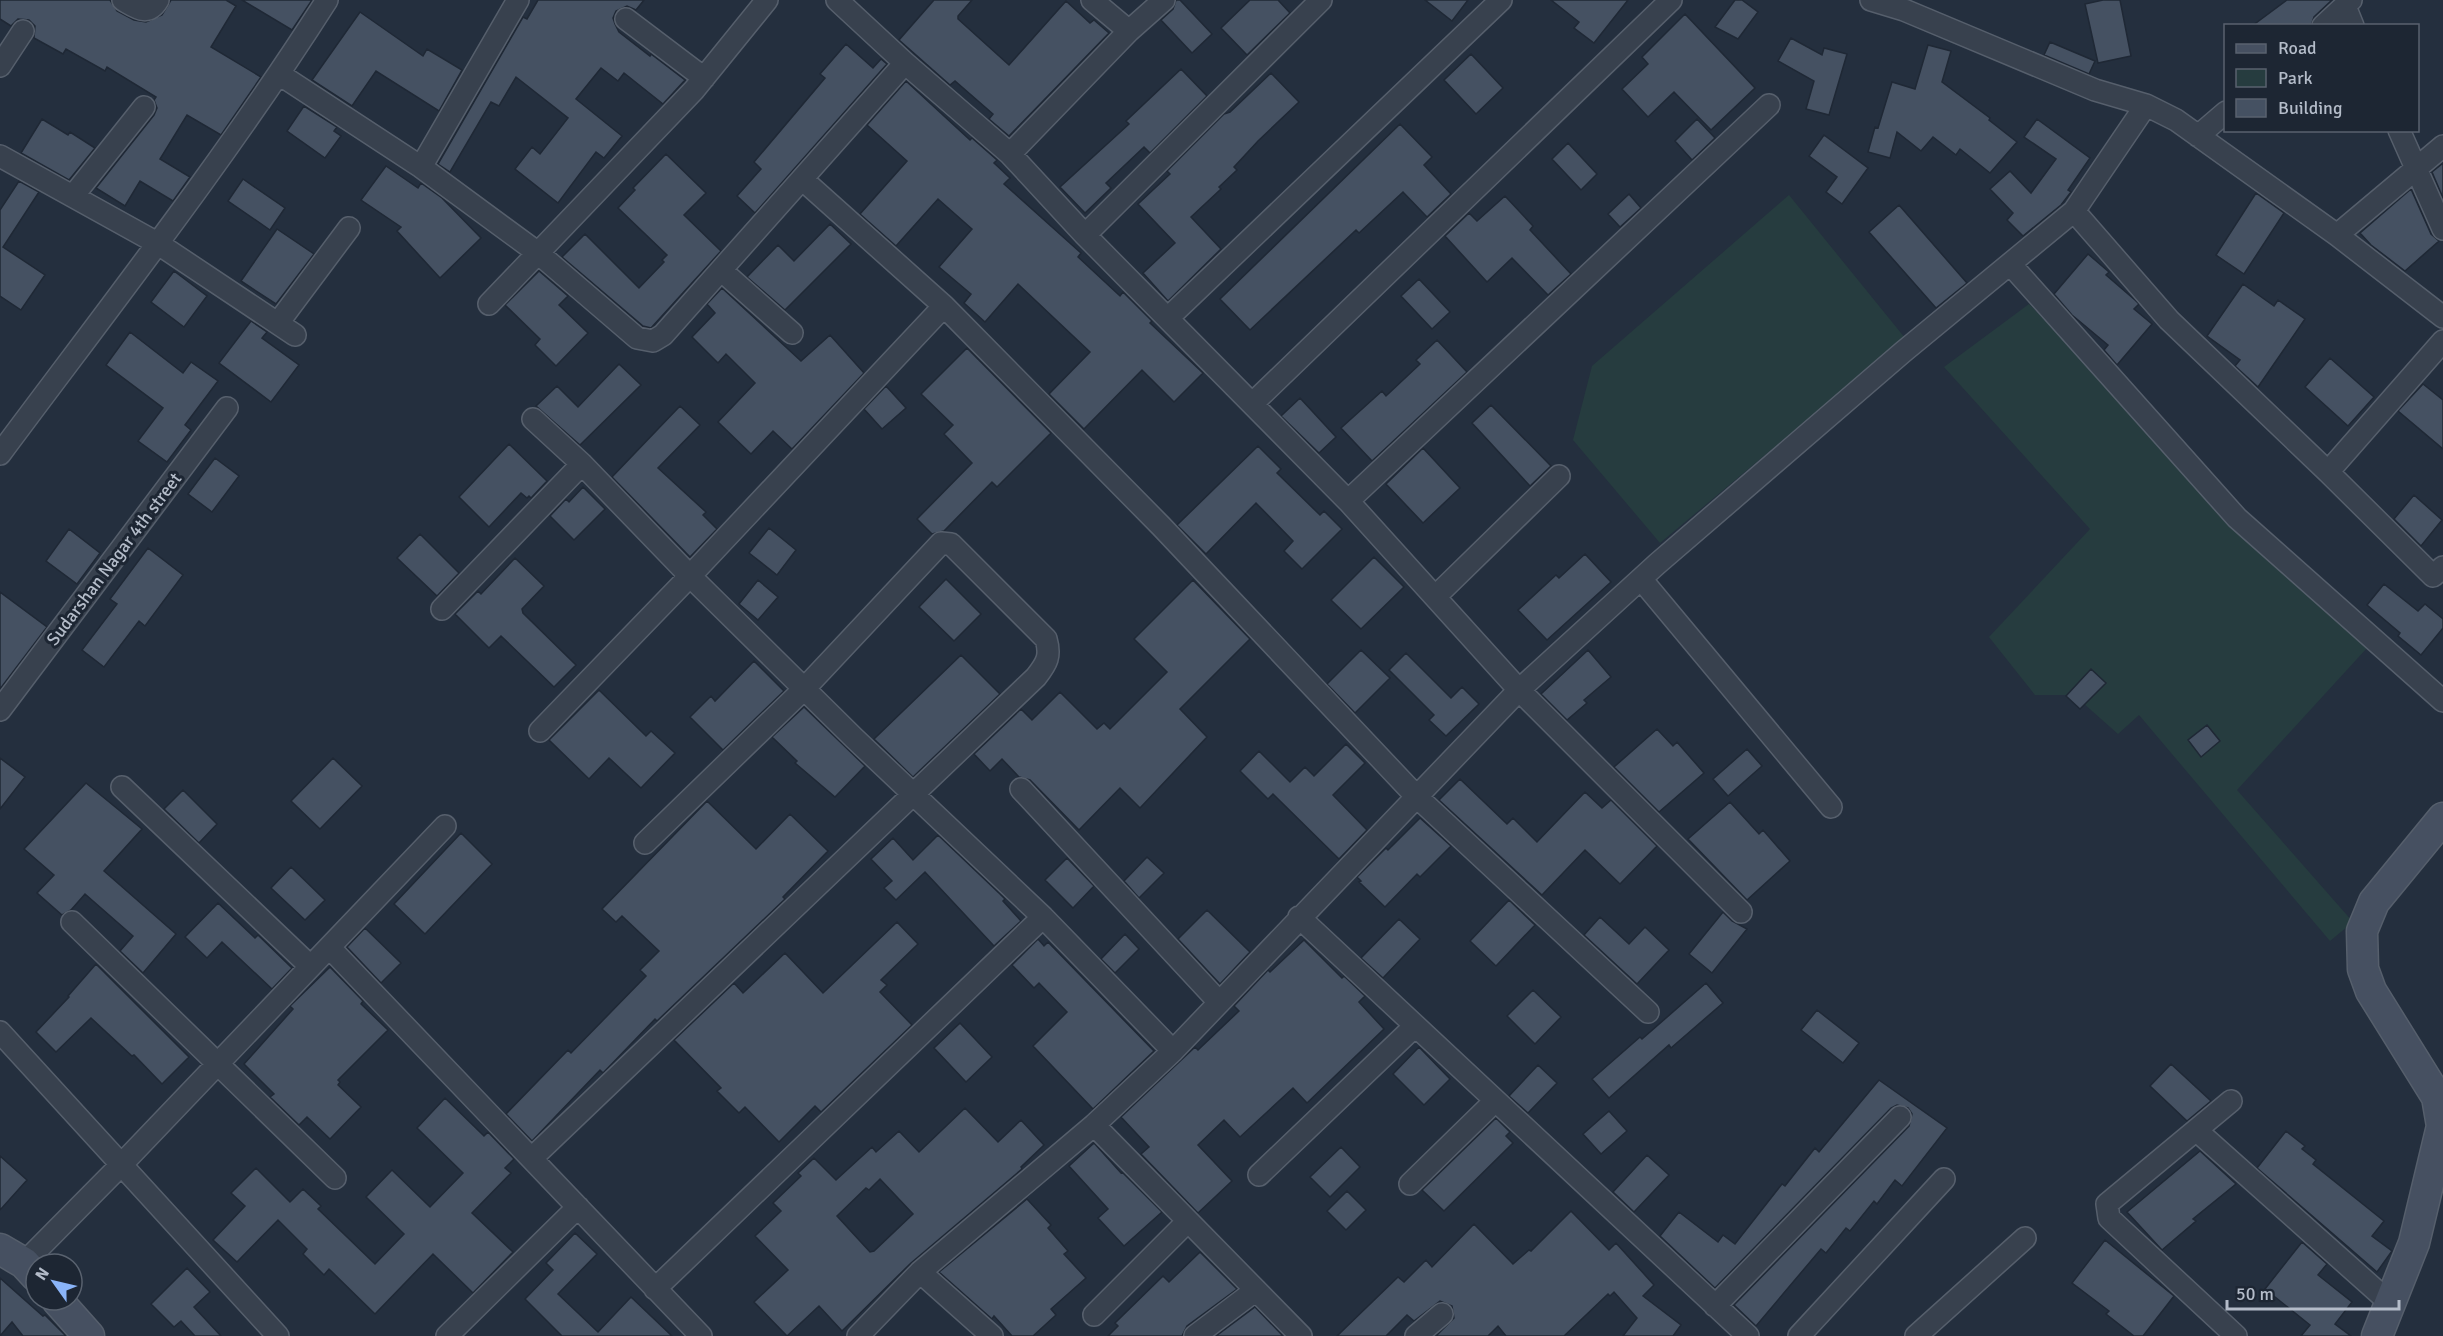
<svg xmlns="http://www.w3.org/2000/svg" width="2443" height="1336" viewBox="0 0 2443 1336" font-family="Signika,sans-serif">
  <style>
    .green { fill: #263c3f }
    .building { fill: #455162; stroke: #1f2835; stroke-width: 1.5; fill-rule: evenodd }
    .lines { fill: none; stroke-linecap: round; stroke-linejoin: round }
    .street-casing { stroke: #565f6c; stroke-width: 24 }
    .secondary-casing { stroke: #565f6c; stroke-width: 33 }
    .street { stroke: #38414e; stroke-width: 21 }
    .secondary { stroke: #465061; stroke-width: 30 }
    .labels { text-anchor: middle; stroke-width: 6; stroke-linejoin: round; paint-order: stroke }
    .street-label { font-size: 18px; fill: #b4bcc9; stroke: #1d2633 }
  </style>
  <rect width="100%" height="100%" fill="#242f3e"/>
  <path class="green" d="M1789 195 1905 338 1660 543 1573 440 1592 366Z
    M2029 304 2367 648 2237 790 2353 922 2330 941 2139 715 2118 734 2074 695H2035L1989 637 2090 529 1944 367Z"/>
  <path class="building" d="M0 0H110L117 11 134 20 146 22 162 15 171 0H226L236 6 211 47 261 77 221 135 187 115 160 159 190 177 173 201 140 181 125 206 96 188 154 115 157 108 154 100 156 97 107 67 105 71 66 49 63 54 34 38 35 26 29 20 18 19 11 26 0 19Z
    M242 0H312L292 30Z
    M538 0H644L636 10 627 6 616 11 613 18 615 24 619 32 650 56 651 54 685 80 663 104 624 73 618 81 601 68 576 99 622 136 604 158 596 152 558 203 515 169 532 147 540 154 568 118 516 77 499 106 491 102 450 172 438 164 523 17 527 19Z
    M934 0H972L958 16V19L1009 65 1066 1 1090 23 1094 20 1109 33 1009 136 989 119 993 114 955 81 950 85 899 40Z
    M1176 0H1180L1212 34 1192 53 1161 20 1173 9Z
    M1250 0H1278L1290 13 1247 55 1221 28Z
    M1425 0H1468L1452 21Z
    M1551 0H1628L1594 43 1574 28 1579 22Z
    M1735 0H1742L1758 12 1738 39 1715 27Z
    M2103 0H2120L2131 56 2098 63 2085 4Z
    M2287 0H2332L2314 17 2311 26H2252Z
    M360 12 423 56 427 49 462 70 439 111 376 71 352 106 312 80Z
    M1685 14 1755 88 1711 130 1674 92 1648 117 1622 89 1648 64 1642 57Z
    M1791 38 1822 55 1824 48 1847 54 1829 115 1806 109 1814 81 1778 61Z
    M2050 42 2095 61 2089 74 2044 55Z
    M846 44 873 68 881 59 887 64 755 213 737 196 761 169 754 162 825 78 820 74Z
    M1928 45 1951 51 1942 82 1990 118 1989 120 2017 142 1990 173 1960 149 1956 155 1933 137 1921 151 1897 132 1890 158 1868 152 1875 127 1878 128 1892 82 1915 89Z
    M1471 54 1503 88 1476 114 1444 80Z
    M1181 69 1207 96 1150 153 1144 147 1106 183 1111 188 1085 213 1060 187 1129 124 1126 121Z
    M1271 73 1299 102 1258 141 1234 167 1237 170 1219 187 1221 189 1191 217 1221 249 1168 301 1143 273 1175 243 1138 204 1170 174 1167 171 1224 114 1230 112Z
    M906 81 970 140 972 138 997 160 994 163 1010 178 1004 184 1081 253 1078 257 1120 296 1123 292 1152 321 1150 323 1203 373 1174 402 1142 370 1084 429 1049 394 1090 352 1018 284 985 322 964 303 971 294 939 267 972 229 938 199 896 246 860 214 907 161 867 125Z
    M304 106 337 127 334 131 341 136 325 158 287 131Z
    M42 119 68 135 70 132 95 148 69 180 21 153Z
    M1697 119 1715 138 1692 160 1675 141Z
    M2037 119 2090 158 2068 190 2071 192 2061 205 2023 236 2007 220 2013 213 1990 189 2010 171 2031 193 2056 159 2024 137Z
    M1400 124 1432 157 1424 165 1451 194 1427 217 1403 192 1359 233 1356 230 1250 330 1220 299Z
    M1824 135 1868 168 1842 204 1826 192 1837 177 1809 156Z
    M1568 143 1597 174 1581 190 1552 159Z
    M666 154 706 193 684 215 721 251 651 328 643 326 562 257 585 234 639 288 664 262 662 260 667 255 618 208 635 190 633 188Z
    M2443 163V198L2432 172Z
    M386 166 418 188 421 183 442 198 481 238 440 278 397 231 401 227 361 200Z
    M243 179 285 208 270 230 228 201Z
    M19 181 39 192 3 247 45 275 21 310 0 296V210Z
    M2411 189 2431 234 2439 241 2405 271 2371 245 2360 233Z
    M2256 193 2284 213 2244 274 2216 255Z
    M1629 194 1641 208 1620 227 1608 214Z
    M1505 196 1533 226 1530 230 1571 274 1548 295 1512 258 1487 282 1445 236 1469 213 1477 221Z
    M1899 205 1967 283 1936 308 1869 232Z
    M830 224 851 244 785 310 747 277 778 245 794 261Z
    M277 229 314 254 276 304 241 281Z
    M2088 254 2109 272 2106 275 2135 300 2139 304 2134 309 2152 324 2117 365 2104 350 2108 345 2072 315 2054 294Z
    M174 271 207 296 184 327 151 302Z
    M539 271 568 296 559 305 588 333 556 366 535 345 540 339 505 305Z
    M1419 279 1450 312 1432 329 1401 296Z
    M2243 284 2274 306 2278 300 2305 319 2258 387 2235 366 2240 360 2207 336Z
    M722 288 801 361 830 335 864 373 792 449 773 431 751 454 718 422 755 383 726 354 718 363 692 337 715 313 707 304Z
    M251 321 267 332 262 338 299 365 271 402 219 363Z
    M130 332 183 373 191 362 218 381 185 425 191 430 167 462 138 441 163 408 106 365Z
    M1437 340 1467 372 1372 461 1341 428 1382 391 1386 396 1420 364 1416 360Z
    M967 348 1051 433 997 487 992 482 944 531 932 534 917 519 972 463 944 434 953 425 921 394Z
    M2330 358 2374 397 2348 426 2305 387Z
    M619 364 641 385 580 445 536 406 557 386 578 407Z
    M2423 384 2443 400V449L2398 411Z
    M886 386 906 408 882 429 864 409Z
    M1300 398 1336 437 1319 453 1281 416Z
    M1491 405 1551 466 1530 486 1472 423Z
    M680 406 700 425 658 468 706 512 703 515 717 529 690 557 612 477Z
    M509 444 547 481 531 498 529 496 527 498 521 493 489 527 459 497Z
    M1258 446 1281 469 1277 473 1320 515 1324 511 1342 529 1302 569 1284 551 1293 541 1256 503 1206 554 1177 525Z
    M1423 448 1460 488 1423 523 1386 484Z
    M215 458 239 476 212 512 188 494Z
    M583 487 605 509 574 540 550 516 566 499 569 502Z
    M2414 495 2442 520 2421 546 2394 519Z
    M769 528 796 550 777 575 749 553Z
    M69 529 100 553 77 584 46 561Z
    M420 534 459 573 437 596 397 558Z
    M148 548 183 575 145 626 139 621 104 667 82 650 117 604 110 599Z
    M1585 554 1611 582 1547 640 1518 610 1556 575 1559 578Z
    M1374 557 1404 587 1361 629 1331 600Z
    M515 558 544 586 522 609 523 613 576 665 554 687 501 636 489 648 455 614 478 591 481 594Z
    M946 579 981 614 954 641 919 607Z
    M758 580 778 597 758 620 739 604Z
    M1193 580 1250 639 1180 709 1207 737 1140 808 1120 788 1079 830 1030 780 1019 777 1002 759 990 771 974 754 1021 709 1032 720 1060 692 1097 729 1104 723 1110 729 1167 672 1134 639Z
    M2384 584 2418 611 2425 604 2443 619V628L2421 655 2398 636 2400 633 2367 605Z
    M0 592 47 627 0 689Z
    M1361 650 1390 678 1355 713 1327 684Z
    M1588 650 1611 677 1584 700 1587 703 1567 720 1541 694Z
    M1406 653 1451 698 1462 687 1479 704 1446 736 1429 720 1434 715 1389 670Z
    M961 655 1000 694 913 777 874 739Z
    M754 661 784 691 723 750 690 717 711 696 715 701Z
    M2091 669 2106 683 2080 709 2066 696Z
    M599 690 646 736 651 731 675 753 641 788 609 758 589 779 549 740Z
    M804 707 865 766 835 797 795 763 797 761 772 737Z
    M2207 725 2220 741 2201 757 2188 740Z
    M1657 729 1673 746 1677 742 1704 773 1659 812 1614 767Z
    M1346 744 1365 763 1333 795 1367 830 1339 859 1273 794 1268 799 1240 771 1259 751 1290 782 1305 767 1314 776Z
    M1747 749 1762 766 1728 796 1713 779Z
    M0 758 25 777 0 809Z
    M333 758 362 786 320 829 291 801Z
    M1460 779 1507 824 1513 818 1537 842 1585 792 1602 808 1611 800 1657 846 1620 884 1585 850 1542 895 1439 800Z
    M86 783 142 829 104 871 176 934 143 973 120 951 133 936 85 894 71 910 62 915 37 893 54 875 24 849Z
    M183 790 217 824 199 843 164 809Z
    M707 801 756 849 790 814 828 851 783 897 785 899 657 1021 655 1019 603 1073 600 1070 532 1141 506 1114 568 1050 571 1053 646 976 640 970 659 951 622 916 616 922 602 909Z
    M1730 802 1759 834 1763 830 1790 861 1747 900 1688 839Z
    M1420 818 1451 846 1420 877 1417 874 1385 907 1359 882 1361 881 1357 877 1386 848 1388 850Z
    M461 833 492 864 425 934 394 904Z
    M938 835 1000 894 1005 899 1003 901 1021 921 994 946 925 872 896 900 884 888 892 881 871 859 893 838 913 860Z
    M1147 857 1164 873 1139 898 1124 881Z
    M1067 858 1094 886 1073 908 1045 880Z
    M291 867 325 900 305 920 271 888Z
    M1509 900 1535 925 1496 966 1470 941Z
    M218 903 255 938 258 935 292 968 272 989 222 942 207 958 185 937Z
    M1207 910 1250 952 1220 984 1178 939Z
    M1723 912 1732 921 1747 929 1712 973 1689 954Z
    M1600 917 1629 944 1645 927 1669 950 1637 984 1584 935Z
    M1399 919 1420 939 1383 978 1361 958Z
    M897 922 918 944 881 980 887 985 880 992 912 1025 821 1112 815 1106 779 1142 745 1107 739 1113 717 1091 721 1088 674 1040 734 983 743 993 785 953 823 993Z
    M365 928 401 963 381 983 347 947Z
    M1125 934 1139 949 1115 973 1101 959Z
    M1038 939 1044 946 1048 942 1154 1051 1093 1109 1033 1046 1067 1012 1039 983 1034 988 1012 965Z
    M1304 940 1342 978 1344 976 1365 996 1359 1002 1384 1029 1307 1103 1293 1088 1240 1137 1224 1120 1198 1145 1232 1181 1198 1213 1141 1154 1149 1147 1121 1117 1195 1047 1198 1050 1239 1011 1234 1006 1268 970 1270 972Z
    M96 964 189 1057 162 1084 134 1055 132 1056 91 1018 56 1052 36 1032 69 997 68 996Z
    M330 967 363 1001 361 1004 388 1030 338 1080 340 1082 338 1085 361 1107 330 1139 307 1117 299 1125 270 1097 274 1094 244 1064 293 1009 290 1006Z
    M1706 983 1723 1003 1671 1048 1669 1045 1609 1098 1592 1079 1640 1037 1642 1039Z
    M1533 990 1561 1017 1535 1044 1507 1016Z
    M1817 1010 1859 1043 1843 1063 1801 1030Z
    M960 1023 992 1057 966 1082 934 1048Z
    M1419 1047 1450 1079 1424 1105 1393 1074Z
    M2171 1064 2211 1101 2187 1121 2150 1086Z
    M1538 1065 1557 1083 1528 1113 1509 1096Z
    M1879 1080 1947 1128 1902 1186 1895 1180 1877 1204 1874 1201 1850 1231 1846 1228 1826 1253 1821 1249 1756 1326 1734 1305 1909 1126 1912 1114 1908 1108 1897 1105 1891 1108 1715 1288 1660 1236 1679 1212 1718 1242 1723 1235 1735 1244 1782 1184 1785 1186 1815 1148 1819 1152Z
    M445 1098 484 1136 488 1132 514 1159 505 1168 511 1173 472 1213 513 1252 473 1293 433 1254 375 1314 329 1269 324 1275 303 1254 307 1249 278 1220 237 1262 213 1240 245 1206 231 1193 256 1168 290 1202 303 1189 321 1206 318 1209 375 1264 404 1234 366 1197 392 1170 430 1207 463 1173 417 1128Z
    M965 1108 998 1142 1021 1120 1044 1145 1021 1167 1022 1169 911 1263 842 1331 819 1306 787 1336 754 1302 788 1270 755 1236 781 1211 773 1203 801 1176 798 1173 814 1158 836 1180 872 1147 876 1152 899 1131 919 1152ZM880 1179 913 1214 874 1251 870 1252 837 1216 866 1188 869 1190Z
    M1609 1111 1627 1131 1601 1154 1583 1134Z
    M1496 1118 1510 1132 1506 1136 1513 1143 1444 1211 1422 1190Z
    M2286 1131 2305 1146 2302 1149 2316 1160 2313 1164 2384 1221 2372 1236 2392 1251 2377 1272 2257 1168Z
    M1094 1143 1121 1173 1122 1172 1162 1212 1124 1246 1098 1218 1108 1209 1069 1166Z
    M1341 1147 1360 1167 1330 1197 1310 1177Z
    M2200 1151 2236 1184 2193 1219 2196 1221 2162 1250 2127 1212Z
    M1647 1155 1669 1175 1634 1212 1613 1192Z
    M0 1156 27 1180 0 1210Z
    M1347 1191 1366 1210 1346 1230 1327 1211Z
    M1027 1199 1051 1225 1048 1228 1068 1251 1064 1254 1086 1278 1051 1309 1056 1315 1033 1336H1012L994 1316 992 1319 939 1272Z
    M1571 1211 1609 1250 1616 1243 1654 1285 1643 1296 1681 1325 1673 1336H1623L1637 1318 1614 1292 1610 1296 1608 1294 1564 1336H1506L1498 1326 1488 1336H1436L1454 1318 1452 1306 1440 1301 1414 1321 1407 1315 1386 1336H1337L1398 1277 1404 1282 1426 1260 1432 1267 1474 1224 1513 1264 1529 1250 1531 1251Z
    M575 1233 597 1254 558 1294 598 1332 631 1297 672 1336H562L525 1299 553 1270 546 1263Z
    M2105 1240 2174 1296 2143 1336H2134L2106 1314 2109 1311 2072 1283Z
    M2302 1242 2327 1264 2318 1275 2352 1302 2335 1324 2351 1336H2301L2310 1325 2265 1289Z
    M1200 1252 1237 1289 1187 1326 1182 1336H1108L1118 1326 1115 1323 1163 1276 1169 1282Z
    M187 1268 210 1292 194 1307 221 1336H195L181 1321 174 1327 151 1304Z
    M0 1278 43 1316 45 1315 66 1336H23L12 1322 0 1336Z
    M1255 1307 1283 1336H1216Z"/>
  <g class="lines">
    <g class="street-casing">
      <path id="street" d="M123 0C137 8 148 17 158 0
        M518 0 421 167 538 253 694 90 767 0
        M837 0 905 63 1010 154 1085 235 1348 501 1519 690 1741 912
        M1871 0 1904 10 2095 90 2146 105 2074 211 2169 320 2328 472 2443 341
        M2345 6 2353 26
        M626 19 704 78
        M2323 26 2351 0
        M1129 31 1164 0
        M0 66 23 31
        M279 74 421 167
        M2146 105 2176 120 2337 235 2443 146
        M2399 130 2443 229
        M2198 136 2226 112
        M1010 154 1129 31 1092 0
        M0 156 157 243 295 335
        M802 179 944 306
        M73 196 144 107
        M1085 235 1321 0
        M2337 235 2443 317
        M2011 265 2237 518 2443 701
        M722 271 792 333
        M489 304 538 253 637 338 653 341 663 335 905 63
        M1168 318 1501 0
        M278 323 349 228
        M1253 403 1671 0
        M533 419 582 464
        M0 454C111 305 227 157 327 0
        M2328 472 2433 576 2443 567
        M1348 501 1769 105
        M1641 579 1831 807
        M1435 597 1559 476
        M442 609 582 464 690 576 944 306 1161 526 1416 796 1648 1012
        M0 710 227 408
        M540 731 690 576 854 738 1043 917 1173 1051
        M122 787 310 966
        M1021 789 1219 1002
        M1299 917 1748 1336
        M72 922 335 1178
        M330 948 701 1336
        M0 1032 278 1336
        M2231 1101 2107 1204 2109 1218 2236 1336
        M1094 1125 1301 1336
        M2196 1130 2390 1303
        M532 1158 1036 677C1047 663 1051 656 1046 639L951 544 941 543 804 689 645 843
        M1259 1175 1415 1026
        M1410 1184 1495 1101
        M24 1263 121 1165 445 826
        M920 1272 992 1336
        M655 1289 1043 917
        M1715 1306 1900 1117
        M1094 1315 1188 1221
        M447 1336 578 1207
        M858 1336 920 1272 1094 1125 1173 1051 1519 690 1657 564 1903 352 2074 211
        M1195 1336 1256 1290
        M1416 1336 1442 1314
        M1799 1336 1944 1179
        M1916 1336 2025 1238"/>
    </g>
    <g class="secondary-casing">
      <path id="secondary" d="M0 1249 24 1263 36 1276
        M57 1300 89 1336
        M2377 1336 2414 1243 2442 1126 2437 1097 2371 991 2363 969 2362 931 2374 902 2443 818"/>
    </g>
    <use href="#street" class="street"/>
    <use href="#secondary" class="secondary"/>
  </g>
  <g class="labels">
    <g class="street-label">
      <text transform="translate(114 559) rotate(-53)" y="6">Sudarshan Nagar 4th street</text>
    </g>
  </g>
  <rect x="2224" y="24" width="195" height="108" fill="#1d2633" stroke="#59626f" stroke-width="1.5"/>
  <rect x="2236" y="44" width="30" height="9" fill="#465061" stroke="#59626f" stroke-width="1.5"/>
  <text x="2278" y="54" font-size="18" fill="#b4bcc9">Road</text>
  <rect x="2236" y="69" width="30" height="18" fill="#263c3f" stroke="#59626f" stroke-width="1.5"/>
  <text x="2278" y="84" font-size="18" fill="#b4bcc9">Park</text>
  <rect x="2236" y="99" width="30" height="18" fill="#455162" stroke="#59626f" stroke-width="1.5"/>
  <text x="2278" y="114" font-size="18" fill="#b4bcc9">Building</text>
  <g transform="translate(54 1282) rotate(304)"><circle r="28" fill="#1d2633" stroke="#59626f" stroke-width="1.5"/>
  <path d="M0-4.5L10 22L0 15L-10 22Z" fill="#8ab4f8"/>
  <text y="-9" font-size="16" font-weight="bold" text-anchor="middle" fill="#b4bcc9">N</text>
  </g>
  <path d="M2227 1300v9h172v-9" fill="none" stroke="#b4bcc9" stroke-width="3"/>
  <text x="2236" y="1300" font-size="18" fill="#b4bcc9" stroke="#1d2633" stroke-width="4.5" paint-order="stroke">50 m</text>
</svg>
